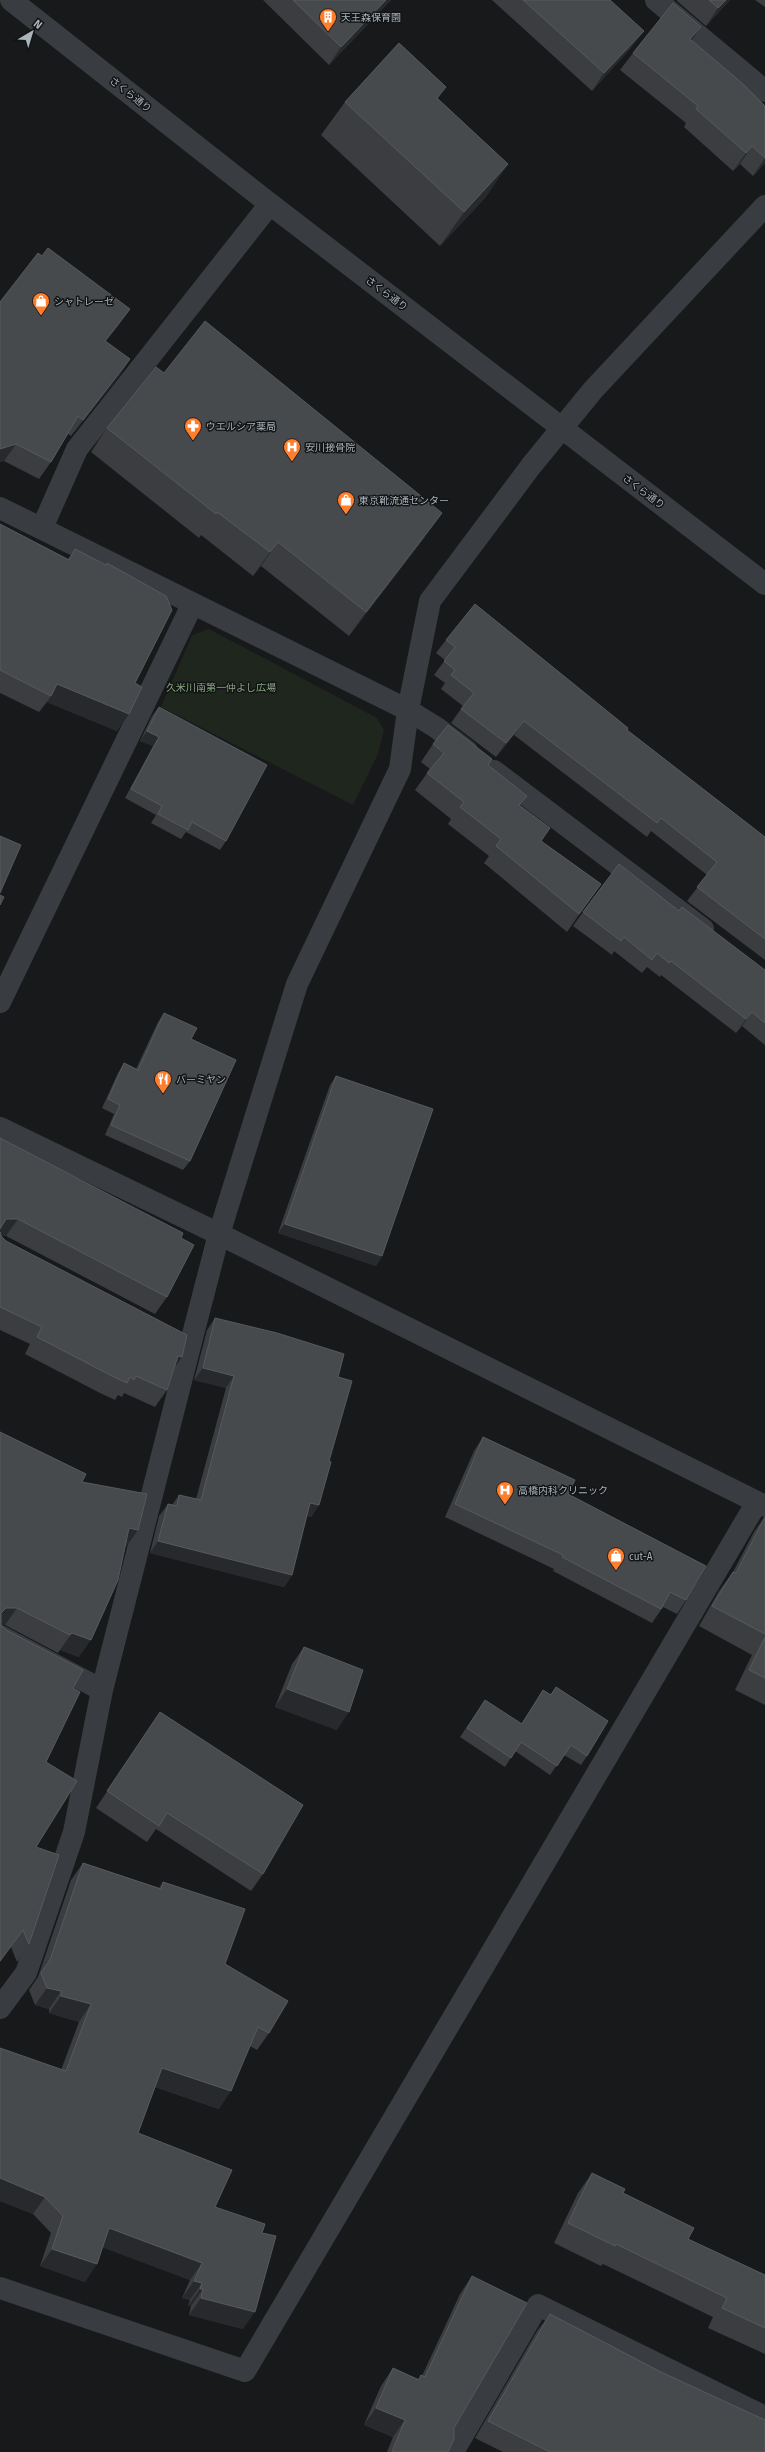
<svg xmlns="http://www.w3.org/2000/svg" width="765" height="2452" viewBox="0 0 765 2452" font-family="'Fira Sans','Noto Sans JP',sans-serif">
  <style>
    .green { fill: #1e261d }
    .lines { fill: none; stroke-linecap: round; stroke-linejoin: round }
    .minor { stroke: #393c40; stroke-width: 22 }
    .wall { fill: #3b3d40 }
    .shaded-wall { fill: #28292c }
    .building { fill: #474a4d; stroke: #565a5f }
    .labels { text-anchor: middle; stroke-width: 3; stroke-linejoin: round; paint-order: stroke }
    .poi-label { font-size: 10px; fill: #a9b4bb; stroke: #131416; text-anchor: start }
    .street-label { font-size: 10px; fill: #a9b4bb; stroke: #131416 }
    .park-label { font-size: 10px; fill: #87a87f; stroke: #131416 }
  </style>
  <rect width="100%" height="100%" fill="#18191b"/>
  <path class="green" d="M209 629 377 718 384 730 378 754 353 805 161 707 192 635Z"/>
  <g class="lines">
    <path class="minor" d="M11 0 270 204 765 584
      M656 0 765 91
      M0 508 408 710 437 728 467 751
      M42 528 77 449 270 204
      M494 771 703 929
      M0 1002 192 605
      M0 1128 219 1234 765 1506
      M0 1636 102 1690
      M0 2008 26 1973 74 1832 102 1690 190 1346 219 1234 297 984 400 769 408 710 430 601 531 466 593 390 765 206
      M0 2288 245 2371 757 1502
      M453 2452 538 2305 765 2417"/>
  </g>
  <path class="wall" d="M263 0H391L329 65Z
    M492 0H610L631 48 592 91Z
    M677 0H730L706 26 677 1Z
    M755 0H765V7Z
    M701 27 692 40 765 106V163L753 176 740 164 733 171 684 127 686 123 620 70 633 53Z
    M345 102 508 164 485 198 440 246 321 135Z
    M42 256 130 309 118 326 106 341 130 359 119 376 71 436 68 434 51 462 39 479 4 461 0 462V302Z
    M164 373 425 537 349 636 261 566 253 576 201 535 199 538 91 452 107 428Z
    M0 524 68 559 75 549 105 565 107 563 135 683 117 731 47 702 39 712 0 693Z
    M446 640 627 730 765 837V960L687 901 707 875 651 831 647 837 514 735 496 757 451 723 463 706 441 689 445 683 434 675 445 660 436 653Z
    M159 707 226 841 220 850 186 832 181 839 151 823 156 815 125 798 153 746 140 741 152 716Z
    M433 744 492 759 488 765 527 796 520 805 541 841 601 884 567 932 484 863 489 856 448 824 451 819 415 790 430 769 421 762Z
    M679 911 765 970V1045L742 1026 736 1033 661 975 660 977 647 967 642 973 614 951 612 955 573 926 583 912Z
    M164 1013 191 1039 190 1161 183 1170 105 1135 114 1114 102 1108 118 1073 124 1063 136 1069 158 1022Z
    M336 1076 382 1256 376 1266 278 1233 330 1085Z
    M0 1138 181 1238 167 1297 155 1314 6 1236H1L6 1241 182 1357 174 1368 167 1390 155 1407 124 1393 122 1397 118 1395 115 1400 100 1393 25 1354 30 1344 0 1330Z
    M215 1318 338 1377 329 1461 319 1505 311 1517 307 1516 292 1575 284 1587 150 1553 159 1516 168 1504 172 1505 179 1495 196 1499 226 1388 194 1380 207 1330Z
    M0 1432 82 1482 126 1547H125L79 1657 60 1650 58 1653 5 1625H1L73 1688 46 1762 36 1847 29 1944 17 1962 11 1947 0 1962Z
    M483 1437 568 1494 686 1600 677 1614 663 1607 652 1623 553 1571 554 1569 445 1517 474 1451Z
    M765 1516V1705L735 1690 752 1655 699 1626 719 1591 733 1572 754 1532Z
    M304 1647 337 1730 275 1707 292 1664Z
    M556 1687 587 1756 581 1765 564 1755 550 1775 515 1751 505 1767 460 1737 485 1700 521 1724 543 1690 550 1695Z
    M160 1712 263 1874 251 1891 156 1829 147 1842 96 1808Z
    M83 1863 159 1888 163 1882 225 1964 269 2033 257 2050 250 2046 219 2109 155 2087 138 2133 215 2207 262 2233 243 2329 189 2315 191 2306H188L190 2300 182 2298 190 2280 102 2247 85 2282 40 2266 51 2233 33 2214 0 2201V2048L61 2070 79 2022 49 2013V2009L35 2005 29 1990 38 1977 71 1880Z
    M592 2173 623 2193 688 2239 765 2275V2354L708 2328 713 2317 603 2264 601 2266 554 2243 578 2193Z
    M472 2276 454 2428 448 2452H387L393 2437 364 2425 381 2386 393 2368 418 2379 421 2375 422 2376 460 2294Z
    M550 2314 765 2452H503L475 2438 537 2331Z"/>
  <path class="shaded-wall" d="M386 0H391L329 65 341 47Z
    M726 0H730L706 26 718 8Z
    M701 27 689 44 690 39Z
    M644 31 631 48 592 91 604 73Z
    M446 87 423 121 437 98Z
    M752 146 740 164 733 171 746 153Z
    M765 158V163L753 176Z
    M508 164 485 198 440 246 464 212Z
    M130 309 118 326 93 357 105 341Z
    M130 359 119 376 71 436 83 420Z
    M16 444 4 461 0 462V449Z
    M442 513 425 537 349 636 366 612Z
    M278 542 261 566 253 576 270 552Z
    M57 684 129 714 117 731 47 702 51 696Z
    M524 721 514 735 496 757 506 743Z
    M147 731 159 737 153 746 140 741Z
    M601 884 589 901 567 932 579 914Z
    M752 1012 742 1026 736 1033 746 1019Z
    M6 1219H18L6 1236H0V1227Z
    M285 1224 382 1256 376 1266 278 1233Z
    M178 1356 182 1357 170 1374Z
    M203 1368 234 1376 226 1388 194 1380Z
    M310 1503 319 1505 311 1517 302 1515Z
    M129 1528 138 1530 126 1547 117 1545Z
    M158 1541 292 1575 284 1587 150 1553Z
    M6 1608H17L5 1625H0V1615Z
    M72 1633 91 1640 79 1657 60 1650Z
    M287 1689 349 1712 337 1730 275 1707Z
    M23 1930 11 1947 0 1962V1961Z
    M47 1988 61 1991 49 2009 35 2005Z
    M61 1996 91 2004 79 2022 49 2013Z
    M162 2068 231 2091 219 2109 150 2085Z
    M0 2178 45 2197 33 2214 0 2201Z
    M109 2228 202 2263 190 2280 97 2245Z
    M52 2249 97 2264 85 2282 40 2266Z
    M194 2281 202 2283 190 2300 182 2298Z
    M200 2289H203L191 2306H188Z
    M201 2298 255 2312 243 2329 189 2315Z
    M376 2408 405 2420 393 2437 364 2425Z"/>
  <path class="building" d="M293 0H386L341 47Z
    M523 0H610L644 31 604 73Z
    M709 0H726L718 8Z
    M673 3 701 27 690 39 743 84 765 106V158L752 146 746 153 696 109 698 106 633 53Z
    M399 43 446 87 437 98 508 164 464 212 345 102Z
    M48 248 130 309 105 341 130 359 83 420 78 416 51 462 16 444 0 449V302L38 253 42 256Z
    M205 321 442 513 366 612 278 542 270 552 217 512 216 514 107 428 156 367 164 373Z
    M0 524 69 560 75 549 106 565 107 563 166 596 172 610 135 683 142 687 129 714 57 684 51 696 0 670Z
    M475 604 628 728 627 730 765 837V939L697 887 717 862 661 818 657 823 524 721 506 743 461 709 474 693 451 675 455 670 444 661 455 647 446 640Z
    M159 707 267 765 226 841 192 822 188 830 158 814 162 806 131 789 159 737 147 731Z
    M448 725 492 759 488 765 527 796 519 805 550 828 541 841 601 884 579 914 496 846 501 839 460 807 464 802 427 773 444 753 433 744Z
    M0 836 21 845 0 893Z
    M619 864 679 911 682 907 765 970V1023L752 1012 746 1019 671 961 669 963 657 953 652 960 624 937 621 941 583 912Z
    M0 895 4 897 0 905Z
    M164 1013 197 1028 191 1039 236 1060 190 1161 111 1125 120 1105 108 1099 124 1063 138 1070Z
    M336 1076 433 1109 382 1256 285 1224Z
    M0 1138 183 1233 181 1238 194 1245 167 1297 18 1219H6L0 1229Z
    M0 1232 1 1236 6 1241 187 1335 182 1357 178 1356 167 1390 136 1376 134 1380 130 1377 127 1383 112 1376 37 1337 42 1327 0 1307Z
    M215 1318 277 1333 344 1354 338 1377 352 1381 329 1461 331 1462 319 1505 310 1503 292 1575 158 1541 168 1504 177 1506 179 1495 201 1500 234 1376 203 1368Z
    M0 1432 86 1474 82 1482 147 1494 138 1530 129 1528 118 1580 91 1640 72 1633 70 1635 17 1608H6L1 1613V1625L6 1630 83 1670 73 1688 80 1692 46 1762 77 1781 36 1847 59 1855 29 1944 23 1930 0 1961Z
    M483 1437 575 1480 568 1494 706 1566 686 1600 670 1592 661 1609 562 1557 563 1555 455 1504Z
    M765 1517V1634L712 1606 733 1572 736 1573Z
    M765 1637V1678L749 1670Z
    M304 1647 363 1670 349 1712 287 1689Z
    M556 1687 608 1721 587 1756 571 1745 557 1766 521 1742 511 1758 467 1728 485 1700 522 1724 543 1690 551 1695Z
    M160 1712 303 1805 263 1874 167 1813 159 1826 107 1791Z
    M83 1863 161 1889 163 1882 245 1909 225 1964 288 2001 269 2033 258 2027 231 2091 162 2068 138 2133 232 2170 215 2207 265 2224 262 2233 276 2236 255 2312 201 2298 203 2289H200L202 2283 194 2281 202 2263 109 2228 97 2264 52 2249 63 2216 45 2197 0 2178V2048L66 2071 91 2004 61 1996V1991L47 1988 41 1973 50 1960Z
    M592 2173 625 2189 623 2193 694 2228 688 2239 765 2275V2328L722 2308 727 2298 616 2244 615 2246 568 2223Z
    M472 2276 527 2303 454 2428V2439L448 2452H392L405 2420 376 2408 393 2368 419 2380 421 2375 425 2377Z
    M550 2314 661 2372 765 2420V2452H550L488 2421Z"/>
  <defs>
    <g id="building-pin" transform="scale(0.9)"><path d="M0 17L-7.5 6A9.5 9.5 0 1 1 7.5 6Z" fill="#ff7e2c" stroke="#131416"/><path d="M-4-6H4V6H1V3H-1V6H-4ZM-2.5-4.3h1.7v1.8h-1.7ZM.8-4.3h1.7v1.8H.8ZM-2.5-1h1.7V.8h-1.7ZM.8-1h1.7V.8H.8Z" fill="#fff"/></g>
    <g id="shop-pin" transform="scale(0.9)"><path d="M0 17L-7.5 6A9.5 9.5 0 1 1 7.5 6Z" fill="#ff7e2c" stroke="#131416"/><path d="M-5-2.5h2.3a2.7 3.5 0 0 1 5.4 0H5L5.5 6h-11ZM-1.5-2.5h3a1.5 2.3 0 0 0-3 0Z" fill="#fff"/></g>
    <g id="pharmacy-pin" transform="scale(0.9)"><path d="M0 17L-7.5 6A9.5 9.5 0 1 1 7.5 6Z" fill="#ff7e2c" stroke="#131416"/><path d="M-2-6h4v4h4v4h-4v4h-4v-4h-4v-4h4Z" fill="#fff"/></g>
    <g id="hospital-pin" transform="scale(0.9)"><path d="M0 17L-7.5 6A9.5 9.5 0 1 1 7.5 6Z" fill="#ff7e2c" stroke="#131416"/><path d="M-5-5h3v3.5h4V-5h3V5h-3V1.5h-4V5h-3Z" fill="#fff"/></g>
    <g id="restaurant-pin" transform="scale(0.9)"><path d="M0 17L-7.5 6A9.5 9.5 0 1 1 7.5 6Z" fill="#ff7e2c" stroke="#131416"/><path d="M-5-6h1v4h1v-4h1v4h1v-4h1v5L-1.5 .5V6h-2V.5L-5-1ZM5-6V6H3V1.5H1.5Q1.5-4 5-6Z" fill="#fff"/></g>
  </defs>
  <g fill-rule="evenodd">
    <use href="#building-pin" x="328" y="17"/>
    <use href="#shop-pin" x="41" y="301"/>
    <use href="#pharmacy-pin" x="193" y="426"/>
    <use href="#hospital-pin" x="292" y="447"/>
    <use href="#shop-pin" x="346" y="500"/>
    <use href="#restaurant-pin" x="163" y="1079"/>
    <use href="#hospital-pin" x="505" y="1490"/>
    <use href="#shop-pin" x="616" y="1556"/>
  </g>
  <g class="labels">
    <g class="poi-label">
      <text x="341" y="21">天王森保育園</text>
      <text x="54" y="305">シャトレーゼ</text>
      <text x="206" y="430">ウエルシア薬局</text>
      <text x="305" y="451">安川接骨院</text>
      <text x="359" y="504">東京靴流通センター</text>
      <text x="176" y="1083">バーミヤン</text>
      <text x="518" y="1494">高橋内科クリニック</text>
      <text x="629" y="1560">cut-A</text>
    </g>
    <g class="street-label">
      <text transform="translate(131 94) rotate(38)" y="4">さくら通り</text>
      <text transform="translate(387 293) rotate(37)" y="4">さくら通り</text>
      <text transform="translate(644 491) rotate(37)" y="4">さくら通り</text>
    </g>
    <g class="park-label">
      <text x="221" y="691">久米川南第一仲よし広場</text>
    </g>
  </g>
  <g transform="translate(32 32) rotate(38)" stroke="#131416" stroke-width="3" paint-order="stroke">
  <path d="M0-3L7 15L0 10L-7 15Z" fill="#a9b4bb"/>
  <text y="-6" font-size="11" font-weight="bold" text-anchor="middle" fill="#a9b4bb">N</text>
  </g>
</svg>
